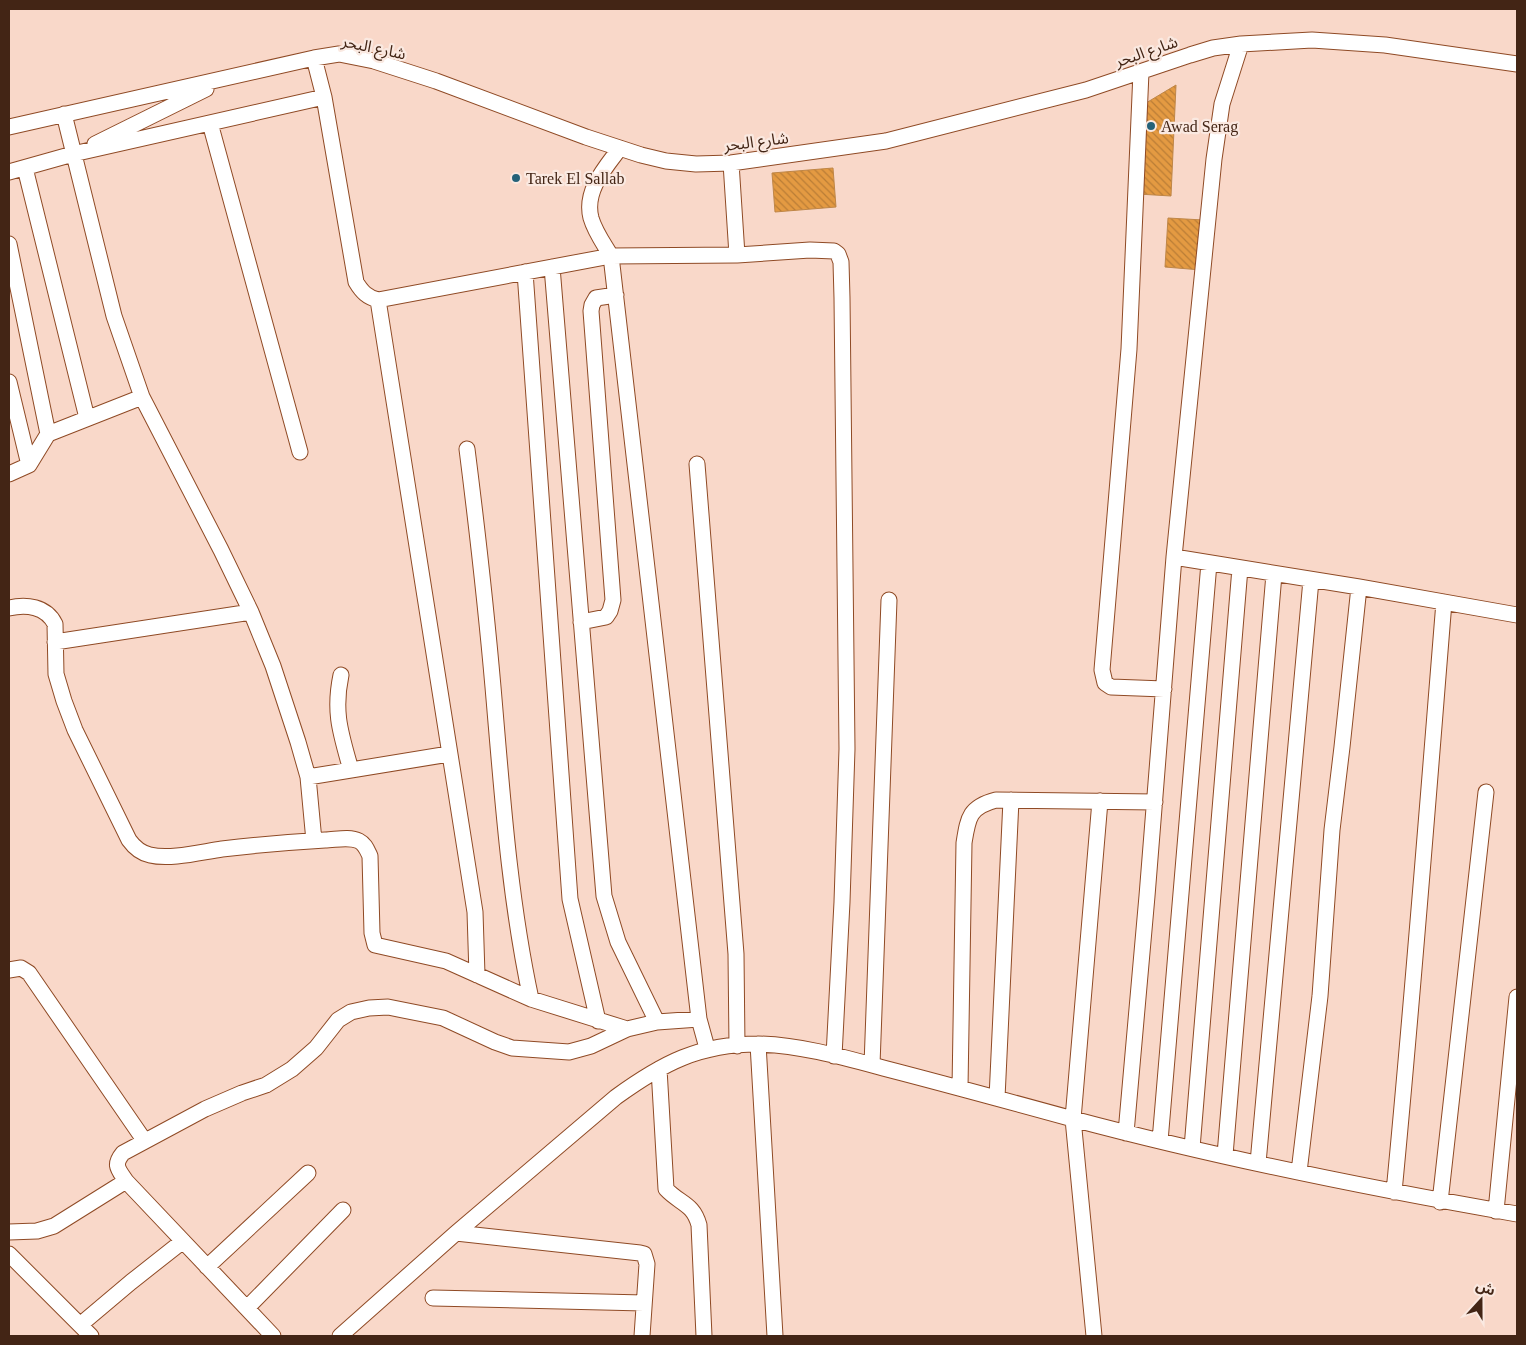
<svg xmlns="http://www.w3.org/2000/svg" width="1526" height="1345" viewBox="0 0 1526 1345" font-family="'Times New Roman','Noto Sans Arabic',serif">
  <style>
    .building { fill: url(#building-back-hatch); stroke: #bf8647 }
    .lines { fill: none; stroke-linecap: round; stroke-linejoin: round }
    .minor-casing { stroke: #8f4a25; stroke-width: 17 }
    .minor { stroke: #fff; stroke-width: 15 }
    .poi-dot { fill: #256279; stroke: #fae9e1; stroke-width: 2 }
    .labels { text-anchor: middle; stroke-width: 4.5; stroke-linejoin: round; paint-order: stroke }
    .street-label { font-size: 16px; fill: #432515; stroke: #fae9e1 }
    .poi-label { font-size: 16px; fill: #432515; stroke: #fae9e1; text-anchor: start }
  </style>
  <defs>
    <pattern id="building-back-hatch" width="6" height="6" patternUnits="userSpaceOnUse" patternTransform="scale(1.25)"><rect width="6" height="6" fill="#e49a42"/><path d="M-1 5l2 2M0 0l6 6M5-1l2 2" fill="none" stroke="#ba7d36"/></pattern>
  </defs>
  <rect width="100%" height="100%" fill="#f9d8c9"/>
  <path class="building" d="M1176 85 1171 196 1138 194 1141 106Z
    M833 168 836 207 775 212 772 173Z
    M1168 218 1203 220 1201 270 1165 267Z"/>
  <g class="lines">
    <g class="minor-casing">
      <path id="minor" d="M314 58 324 97 356 282C362 292 367 297 378 300L611 256 737 255 810 250 834 251 838 254 841 262 842 298 847 749 842 902 834 1056
        M1141 72 1129 349 1102 670 1105 683 1111 687 1164 689
        M64 114 114 316 142 397 221 550 251 612 273 666 298 742 308 777 314 841
        M210 123 300 452
        M9 127 314 58 339 54 374 61 436 81 586 137 641 155 666 161 696 164 731 163 886 141 1086 90 1190 55 1213 48 1241 44 1312 40 1385 45 1517 64
        M95 144 206 89
        M620 148C605 168 584 191 591 218 595 232 604 244 611 256L699 1019
        M731 163 737 255
        M25 168 87 418
        M9 172 73 154 324 97
        M9 244 48 434
        M552 267 604 896 618 942 657 1022
        M525 272 570 899 598 1021
        M378 300 475 912 477 975
        M9 382 29 465
        M467 449C477 528 486 607 493 687 502 791 509 897 531 999
        M697 464 736 954 737 1046
        M9 474 29 465 48 434 142 397
        M1174 557 1359 587 1517 615
        M9 608C26 604 46 606 55 624L56 674 64 701 75 730 129 840C134 847 141 853 150 855 170 860 201 852 222 849 256 845 291 842 325 840 335 840 349 836 359 841 365 844 367 850 370 856L372 933 375 945 446 961 531 999 627 1029
        M581 622 606 617 610 611 613 600 591 311 592 305 596 298 616 295
        M55 642 251 612
        M341 675C333 713 341 734 351 770
        M308 777 449 754
        M9 970 21 968 29 973 144 1140
        M758 1044 775 1336
        M872 1065 889 600
        M659 1069 666 1189C680 1204 693 1203 699 1225L704 1336
        M960 1088 964 843C968 818 969 807 996 800L1155 802
        M997 1098 1011 800
        M1126 1133 1147 896 1174 557 1214 159 1222 104 1241 44
        M1160 1141 1209 563
        M1192 1148 1240 568
        M1225 1155 1274 574
        M1258 1163 1311 580
        M1299 1172 1320 996 1332 830 1342 747 1359 587
        M126 1181C118 1169 113 1165 123 1153L205 1109 242 1093 266 1085 292 1069 316 1048 338 1020 351 1012 369 1008 388 1007 443 1018 495 1042 512 1048 569 1052 591 1046 627 1029 657 1022 699 1019 707 1048
        M1394 1192C1413 996 1428 799 1444 602
        M1440 1202 1486 792
        M1496 1211 1517 997
        M9 1232 37 1231 54 1226 126 1181 273 1336
        M456 1233 640 1253 644 1254 647 1264 642 1336
        M9 1254 80 1325
        M207 1267 308 1173
        M433 1298 644 1303
        M247 1308 343 1210
        M91 1336 80 1325 131 1282 183 1241
        M340 1336 456 1233 616 1097C663 1063 699 1044 758 1044 801 1045 846 1058 887 1069 949 1085 1011 1102 1073 1119 1219 1158 1368 1188 1517 1214
        M1094 1336 1073 1119 1100 801"/>
    </g>
    <use href="#minor" class="minor"/>
  </g>
  <g class="poi-dot">
    <circle cx="1151" cy="126" r="5"/>
    <circle cx="516" cy="178" r="5"/>
  </g>
  <g class="labels">
    <g class="street-label">
      <text transform="translate(374 47) rotate(12)" y="6">شارع البحر</text>
      <text transform="translate(1146 51) rotate(-19)" y="6">شارع البحر</text>
      <text transform="translate(756 141) rotate(-7)" y="6">شارع البحر</text>
    </g>
    <g class="poi-label">
      <text x="1161" y="132">Awad Serag</text>
      <text x="526" y="184">Tarek El Sallab</text>
    </g>
  </g>
  <rect width="1526" height="1345" fill="none" stroke="#432515" stroke-width="20"/>
  <g transform="translate(1481 1300) rotate(21)" stroke="#fae9e1" stroke-width="4" paint-order="stroke">
  <path d="M0-4L9 19L0 12L-9 19Z" fill="#432515"/>
  <text y="-8" font-size="14" font-weight="bold" text-anchor="middle" fill="#432515">ش</text>
  </g>
</svg>
